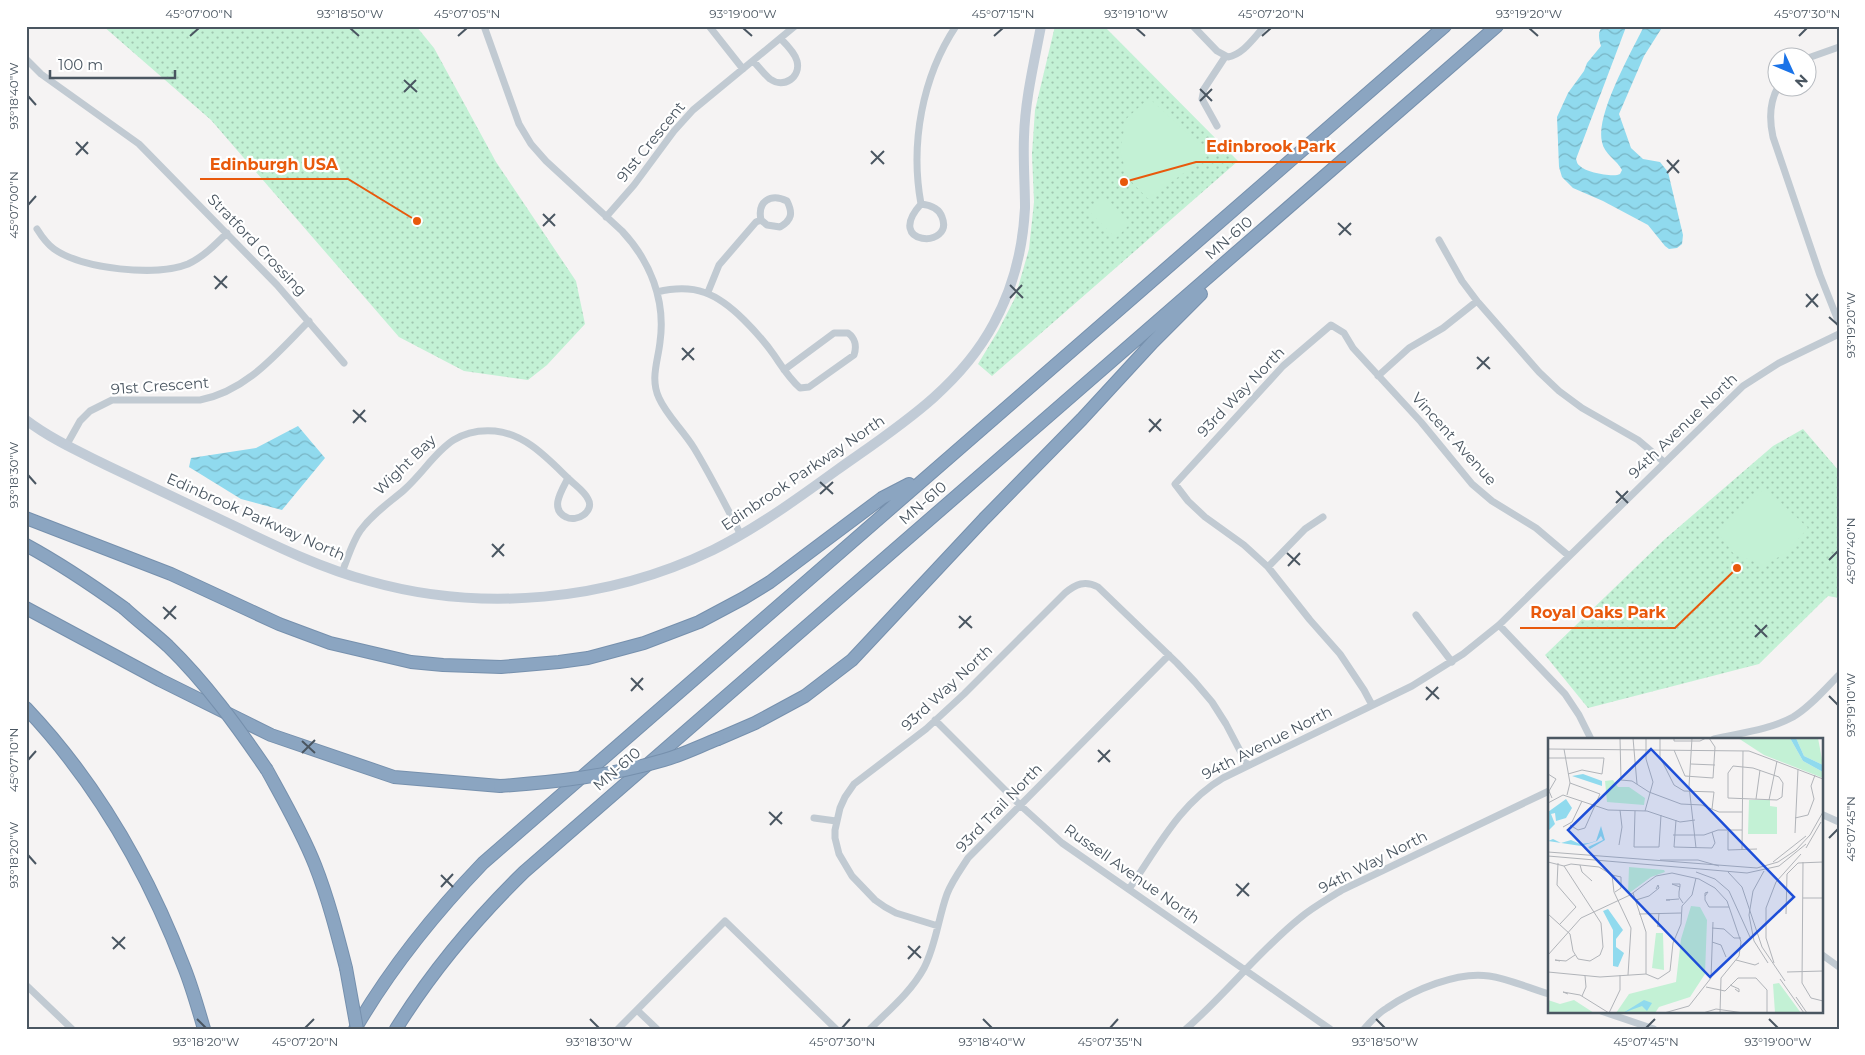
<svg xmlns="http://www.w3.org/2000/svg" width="1865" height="1055" viewBox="0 0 1865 1055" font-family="Montserrat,sans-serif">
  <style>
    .grass { fill: url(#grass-dots) }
    .pitch { fill: #c3f1d5 }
    .water { fill: url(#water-waves) }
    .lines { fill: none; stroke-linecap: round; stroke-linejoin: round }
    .highway-casing { stroke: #7690ad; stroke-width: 14 }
    .street { stroke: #c1cad2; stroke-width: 7 }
    .secondary { stroke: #c1cbd6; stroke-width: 10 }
    .highway { stroke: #8ba5c1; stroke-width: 12 }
    .highway-bridge-casing { stroke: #7690ad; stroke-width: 14; stroke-linecap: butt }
    .highway-bridge { stroke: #8ba5c1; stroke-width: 12 }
    .ticks { fill: none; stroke: #4a5661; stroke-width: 2 }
    .labels { text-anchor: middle; stroke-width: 4.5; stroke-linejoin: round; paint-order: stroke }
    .street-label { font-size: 15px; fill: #4a5661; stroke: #fff }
    .inset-road { fill: none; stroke: #b1b4b9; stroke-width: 1 }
    .view { fill: #1d4ed8; fill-opacity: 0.15; stroke: #1d4ed8; stroke-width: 2.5 }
    .inset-edge { fill: none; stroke: #4a5661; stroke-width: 2.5 }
    .leader { fill: none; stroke: #e8590c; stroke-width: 2 }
    .callout-dot { fill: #e8590c; stroke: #fff; stroke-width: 2 }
    .callout-label { font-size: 16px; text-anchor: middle; font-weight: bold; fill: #e8590c; stroke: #fff; stroke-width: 4.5; stroke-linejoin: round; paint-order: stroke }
    .neatline { fill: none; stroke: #4a5661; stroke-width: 2 }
    .ticks-label { font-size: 12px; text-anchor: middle; fill: #4a5661 }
  </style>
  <defs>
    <pattern id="grass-dots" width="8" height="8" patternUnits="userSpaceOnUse" patternTransform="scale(1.25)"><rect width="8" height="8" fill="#c3f1d5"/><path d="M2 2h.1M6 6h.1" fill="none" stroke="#a0c6b0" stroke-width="1.8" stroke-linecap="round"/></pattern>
    <pattern id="water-waves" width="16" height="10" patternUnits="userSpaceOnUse" patternTransform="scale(1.25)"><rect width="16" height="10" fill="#90daee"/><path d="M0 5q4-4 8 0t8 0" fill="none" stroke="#78b4c4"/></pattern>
  </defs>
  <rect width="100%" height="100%" fill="#f5f3f3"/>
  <path class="grass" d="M103 26H416L434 48 496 162 576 281 585 324 547 365 528 380 464 371 399 337 211 120Z
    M1055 26H1104L1238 161 992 376 978 364 998 331 1015 298 1029 249 1034 202 1032 154 1035 110Z
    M1803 429 1839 471V598L1828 596 1759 664 1588 708 1545 655 1665 539 1773 446Z"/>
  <path class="pitch" d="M1149 98 1210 154 1148 199 1128 178 1120 151 1126 119Z
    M1104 196 1131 223 1116 238 1089 211Z
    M1765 488 1808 528 1785 554 1762 565 1733 553 1718 532Z"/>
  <path class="water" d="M1603 26 1626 27 1576 159C1577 162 1577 164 1580 166 1585 172 1614 178 1620 174L1622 170C1617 160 1604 154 1602 142 1595 115 1632 51 1644 26H1663L1644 56 1619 114 1631 148 1643 159 1660 162 1668 172 1683 235 1682 244 1677 248 1669 249 1665 246 1648 225 1603 201 1573 188 1562 177 1559 167 1557 117 1568 93 1584 71 1587 63 1601 46C1599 39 1597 32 1603 26Z
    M298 426 325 458 282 510 241 499 189 467 191 458 256 448Z"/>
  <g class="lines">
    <g class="highway-casing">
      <path id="highway" d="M26 518 171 574 279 624 330 643 411 662 443 665 501 667 559 662 588 658 644 643 699 622 744 598 770 582 882 498 909 484
        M26 545C61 564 92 585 124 608
        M26 608 160 680 271 735 394 777 500 786
        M26 708C96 782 148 873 184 967 192 987 198 1008 204 1029
        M718 739 755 723 805 696 852 660 984 519 1082 419 1153 342 1201 294
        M267 770C284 801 302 832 315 865 328 898 337 933 346 968
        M355 1029C391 967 434 914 483 863L1445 26
        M396 1029C432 971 475 920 524 872L1497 26"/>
    </g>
    <path class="street" d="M484 26 519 124 531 144 546 161 622 231C650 261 666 300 660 342 658 361 650 379 659 398 667 416 683 430 694 448 711 476 726 506 741 535
      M709 26 743 69
      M1193 26 1217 51 1228 57C1244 54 1254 37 1265 26
      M1808 58 1839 47
      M26 59 41 74 139 144 277 285 344 363
      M754 62C759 67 764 74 770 79 784 89 801 77 797 61 795 53 787 45 781 39
      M1778 87C1769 103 1769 119 1773 137L1820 275 1839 323
      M1217 126 1202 99 1204 89 1225 57
      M921 204C910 144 922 77 956 26
      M921 204C930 205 939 208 942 217 955 249 883 246 921 204Z
      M606 217 634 185 674 131 693 110 795 26
      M37 229C42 237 47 244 54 249 83 269 156 277 188 264 203 257 215 245 227 233
      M1439 240 1462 281 1477 301 1539 372 1559 391 1582 408 1638 440 1664 462
      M657 292C695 283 717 293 744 320 755 331 765 342 774 355 783 368 788 377 800 388L809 387 854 355C857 346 855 338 848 333H834L784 370
      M708 292 719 265 756 222 761 220 767 225 780 227C792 220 793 213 787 201 771 193 757 201 761 220
      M1378 376 1409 348 1443 328 1477 301
      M66 446 80 421 90 411 112 400H200C247 391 277 353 309 321
      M1268 567 1305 529 1323 517
      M342 573C347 559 352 543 360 531 372 514 389 503 404 490 435 462 446 427 495 431 526 434 548 459 570 480 576 486 584 491 588 499 595 511 577 523 566 517 549 509 562 490 568 478
      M1416 615 1452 662
      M1499 625 1565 694 1579 715 1591 739
      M1372 705 1364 690 1340 654 1310 620 1268 567 1244 545 1205 517 1188 501 1175 484 1283 366 1331 325 1344 333 1353 348 1421 422 1472 484 1492 501 1536 528 1569 556
      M935 720 1020 805 1062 843 1330 1029
      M1714 739C1740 733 1769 730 1793 717 1810 707 1825 689 1839 675
      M1821 814 1839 822
      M814 818 836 821
      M1129 889C1157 849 1180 803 1223 778L1412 686 1463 654 1499 625 1743 386 1779 363 1839 334
      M938 926 896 913 885 907 875 900 852 876 839 854 835 838V830L840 808 845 797 854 784 926 729 964 694 1065 593C1076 584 1085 580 1098 587L1177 663 1195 682 1212 702 1226 724 1248 766
      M1821 954 1839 967
      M26 985 72 1029
      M637 1010 657 1029
      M1601 1011 1654 1029
      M618 1029 725 921 836 1029
      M870 1029C889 1010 911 992 924 968 936 945 938 919 947 894 952 881 961 869 968 858L1169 655
      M1186 1029C1226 994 1259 951 1300 918 1313 907 1328 899 1342 890L1549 791
      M1364 1029C1371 1021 1378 1013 1387 1008 1413 990 1458 971 1489 976 1509 979 1529 988 1549 994"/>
    <path class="secondary" d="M26 420C51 439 78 451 106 465 139 481 173 497 207 513 260 538 313 566 369 581 482 613 608 601 713 550 757 528 797 499 837 470 896 428 959 389 994 323 1013 288 1023 247 1025 208 1025 184 1023 161 1024 137 1025 100 1034 63 1041 26"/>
    <use href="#highway" class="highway"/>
    <g class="highway-bridge-casing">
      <path id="highway-bridge" d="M124 608C138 621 154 633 168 646 206 683 237 726 267 770
        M500 786C556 782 610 776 664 760 682 755 700 746 718 739
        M346 968 357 1029"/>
    </g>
    <use href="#highway-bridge" class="highway-bridge"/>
  </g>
  <path class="ticks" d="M350 28 359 36M743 28 752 36M1136 28 1145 36M1529 28 1538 36M190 36 199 28M458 36 467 28M994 36 1003 28M1262 36 1271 28M1799 36 1807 28M404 80 417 92M1200 89 1212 101M404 92 416 80M28 96 36 105M1200 101 1212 89M76 142 88 154M871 151 884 164M76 155 88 142M1667 160 1679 173M871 164 884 151M1667 173 1679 160M28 205 36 196M543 214 555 226M1338 223 1351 235M543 226 555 214M1339 235 1351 223M214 276 227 288M1010 285 1023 298M215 289 227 276M1806 294 1818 307M1010 298 1022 285M1806 307 1818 294M1829 317 1838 325M682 348 694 360M1477 357 1490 369M682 360 694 348M1477 369 1489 357M353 410 366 422M1149 419 1161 431M353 423 365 410M1149 432 1161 419M28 475 36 484M820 482 833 494M1616 491 1628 503M820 494 833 482M1616 503 1628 491M492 544 504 556M1287 553 1300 565M492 557 504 544M1829 560 1838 551M1288 566 1300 553M163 607 176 619M959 616 972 628M164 619 176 606M1755 625 1767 637M959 628 971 616M1755 637 1767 625M631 678 643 690M1426 687 1439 699M631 691 643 678M1829 696 1838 705M1426 700 1438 687M302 741 315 753M1098 750 1110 762M302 753 315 740M28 760 36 751M1098 762 1110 750M769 812 782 824M770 825 782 812M1829 838 1838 829M28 855 36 864M441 875 453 887M1236 884 1249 896M441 887 453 874M1237 896 1249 883M112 937 125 949M908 946 921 958M113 949 125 937M908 959 920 946M197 1019 206 1028M590 1019 599 1028M983 1019 992 1028M1376 1019 1385 1028M1769 1019 1778 1028M305 1028 314 1019M842 1028 850 1019M1110 1028 1118 1019M1646 1028 1655 1019"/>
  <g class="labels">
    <g class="street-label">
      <text transform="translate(651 142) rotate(-51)" y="5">91st Crescent</text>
      <text transform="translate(1229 238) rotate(-41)" y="5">MN-610</text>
      <text transform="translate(257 245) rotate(46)" y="5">Stratford Crossing</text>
      <text transform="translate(160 386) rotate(-4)" y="5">91st Crescent</text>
      <text transform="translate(1241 392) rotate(-46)" y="5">93rd Way North</text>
      <text transform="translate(1683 426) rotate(-44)" y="5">94th Avenue North</text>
      <text transform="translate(1454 439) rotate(48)" y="5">Vincent Avenue</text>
      <text transform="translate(405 465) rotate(-44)" y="5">Wight Bay</text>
      <text transform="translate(803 473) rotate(-34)" y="5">Edinbrook Parkway North</text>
      <text transform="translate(923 503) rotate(-41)" y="5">MN-610</text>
      <text transform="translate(256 517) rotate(24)" y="5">Edinbrook Parkway North</text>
      <text transform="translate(947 688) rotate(-43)" y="5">93rd Way North</text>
      <text transform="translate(1267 743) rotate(-27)" y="5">94th Avenue North</text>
      <text transform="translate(617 769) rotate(-41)" y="5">MN-610</text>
      <text transform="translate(999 808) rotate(-46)" y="5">93rd Trail North</text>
      <text transform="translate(1373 862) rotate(-27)" y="5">94th Way North</text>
      <text transform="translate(1132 874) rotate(35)" y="5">Russell Avenue North</text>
    </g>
  </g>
  <g transform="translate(1548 738)">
    <rect width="275" height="275" fill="#f5f3f3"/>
    <path d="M65 42 70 49H81L97 60 96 67 59 64 57 43ZM201 62H222V68L229 69V96H200ZM81 129 116 132 117 134 103 139 80 156ZM143 168 152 169 159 182 157 236 142 259 111 269 107 275H68L81 256 128 244 133 201ZM108 195H115L116 232 104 230ZM231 245 253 275H227L225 246ZM0 262 12 266 26 262 46 275H0Z" fill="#c3f1d5"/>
    <path d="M190 0H242L255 23 275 34V40L216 17ZM248 0H270L275 27 256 18Z" fill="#c3f1d5"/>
    <path d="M242 0H248L256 18 275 27V34L255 23ZM35 36 54 43V48L24 38ZM18 61 24 70 18 80 8 83 7 75 3 76 7 86 0 93V74ZM53 88 57 102 42 111 40 109 55 102 53 98 49 103 33 108 0 103 5 101 13 105 23 102 32 106 41 105 48 103ZM60 171 75 192 68 201V209L76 215 70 229 65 228V192L55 173ZM96 262 104 265 99 273 94 268 75 275Z" fill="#90daee"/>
    <path class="inset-road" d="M19 0H39M72 0 73 42 84 43 101 54 133 66 154 67 171 74H194M85 0 89 46M112 0V19L126 47 136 53 166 54 164 71M126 0V3H152L158 0M144 0 141 48 148 110M0 11 201 13 275 41M16 11 22 45 19 57M126 12 137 38 165 40 167 9 161 0M0 20H56L54 36 34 32 20 36M143 26 167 27M185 28 205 30 231 39 235 45 234 59 229 62 180 60V35ZM0 36 8 41 1 53 4 60M208 61 212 32M221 62 229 23M0 65 15 57 60 72 99 73 132 84 147 82M87 73 86 109H111L113 77M97 73 105 44 98 21V0M247 80 260 77 266 61 263 48 267 37M128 82 126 109 164 110M22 87 30 92 37 90 52 56 22 45M15 89 24 84 34 63M180 93V112L209 111M247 95 250 31M125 97H156L170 92H194M71 107 74 89 72 72M164 110 167 105 164 94M258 110 273 84M194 112 195 13M0 114 209 130 230 124 248 112 262 97 275 74M0 118 199 135 231 128 258 106M112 122H150L171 128M0 124 16 128 53 185 55 209 52 217 42 223 30 221 25 213 22 196 0 176M225 124 258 98M255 124 254 245 263 260 275 263M10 125 9 147 28 169 12 186M32 127 34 134 44 143M16 128 23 126 51 129 64 137 66 154 83 190 80 237M216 133 205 153 201 177 206 203 220 225M148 134 167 141 181 153 202 199M180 134 194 149 214 209 237 243M64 137 73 139V150L67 154M132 149 124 146H132V148L131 154V159L135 165M85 155 98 194V236M157 158 160 154 157 155V162L161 169H181M255 160H275M88 162 101 158 111 150 110 147 108 151M122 162H118L131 161M91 176 133 175M238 176 239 136 250 125 275 124M110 185 112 189 109 188 110 187 111 175M164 190 176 191 186 200H193M164 204 173 207 178 219M0 217 33 180 82 157 108 138 124 135 151 141 167 150 179 163 193 204 191 218 173 240 172 275M188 222 207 227 211 225M12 223 7 222 18 223 27 217M226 225 218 200V170L228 144 253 116M0 234 52 239 98 236M239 234 275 233M98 236 110 241 122 233 125 205 133 186 134 168 144 157 148 140M232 241 256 275M182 247 191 251V254L187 251M158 249 177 253 190 240H208L219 252V275M20 256 15 254 32 257 61 275 72 252V237M34 258 38 249 37 238M248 259 259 275M116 275 141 268 163 240 165 184M155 275 168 271 196 275"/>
    <path class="view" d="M103 11 246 159 162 239 20 92Z"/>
    <rect width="275" height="275" class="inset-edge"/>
  </g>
  <path class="leader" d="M1124 182L1196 162H1346M417 221L348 179H200M1737 568L1675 628H1520"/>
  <g class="callout-dot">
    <circle cx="1124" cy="182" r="5"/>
    <circle cx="417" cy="221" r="5"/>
    <circle cx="1737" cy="568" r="5"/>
  </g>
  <g class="callout-label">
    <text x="1271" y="152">Edinbrook Park</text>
    <text x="274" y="170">Edinburgh USA</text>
    <text x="1598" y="618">Royal Oaks Park</text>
  </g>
  <rect width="1865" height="1055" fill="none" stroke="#ffffff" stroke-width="55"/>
  <g transform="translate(1792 72) rotate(134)"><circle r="24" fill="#ffffff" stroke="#b7bbc0"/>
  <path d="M0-4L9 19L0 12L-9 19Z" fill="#1a73e8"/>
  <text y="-8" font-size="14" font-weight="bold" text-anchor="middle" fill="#4a5661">N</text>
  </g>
  <path d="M50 70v8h125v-8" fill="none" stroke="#4a5661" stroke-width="2.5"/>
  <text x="58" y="70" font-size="15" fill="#4a5661" stroke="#ffffff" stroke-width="4" paint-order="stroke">100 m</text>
  <rect x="28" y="28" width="1810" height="1000" class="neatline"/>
  <g class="ticks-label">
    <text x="199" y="18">45°07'00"N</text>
    <text x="350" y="18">93°18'50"W</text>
    <text x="467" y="18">45°07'05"N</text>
    <text x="743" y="18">93°19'00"W</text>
    <text x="1003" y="18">45°07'15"N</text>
    <text x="1136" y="18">93°19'10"W</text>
    <text x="1271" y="18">45°07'20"N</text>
    <text x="1529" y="18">93°19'20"W</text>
    <text x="1807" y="18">45°07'30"N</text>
    <text transform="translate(14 96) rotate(-90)" y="4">93°18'40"W</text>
    <text transform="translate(14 205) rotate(-90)" y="4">45°07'00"N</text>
    <text transform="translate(1851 325) rotate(-90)" y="4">93°19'20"W</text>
    <text transform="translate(14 475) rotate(-90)" y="4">93°18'30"W</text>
    <text transform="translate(1851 551) rotate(-90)" y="4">45°07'40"N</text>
    <text transform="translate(1851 705) rotate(-90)" y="4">93°19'10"W</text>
    <text transform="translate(14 760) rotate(-90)" y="4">45°07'10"N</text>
    <text transform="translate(1851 829) rotate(-90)" y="4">45°07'45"N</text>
    <text transform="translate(14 855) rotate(-90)" y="4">93°18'20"W</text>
    <text x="206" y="1046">93°18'20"W</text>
    <text x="305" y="1046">45°07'20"N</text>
    <text x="599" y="1046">93°18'30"W</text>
    <text x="842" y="1046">45°07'30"N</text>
    <text x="992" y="1046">93°18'40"W</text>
    <text x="1110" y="1046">45°07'35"N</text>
    <text x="1385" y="1046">93°18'50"W</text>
    <text x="1646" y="1046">45°07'45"N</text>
    <text x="1778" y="1046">93°19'00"W</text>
  </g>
</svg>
